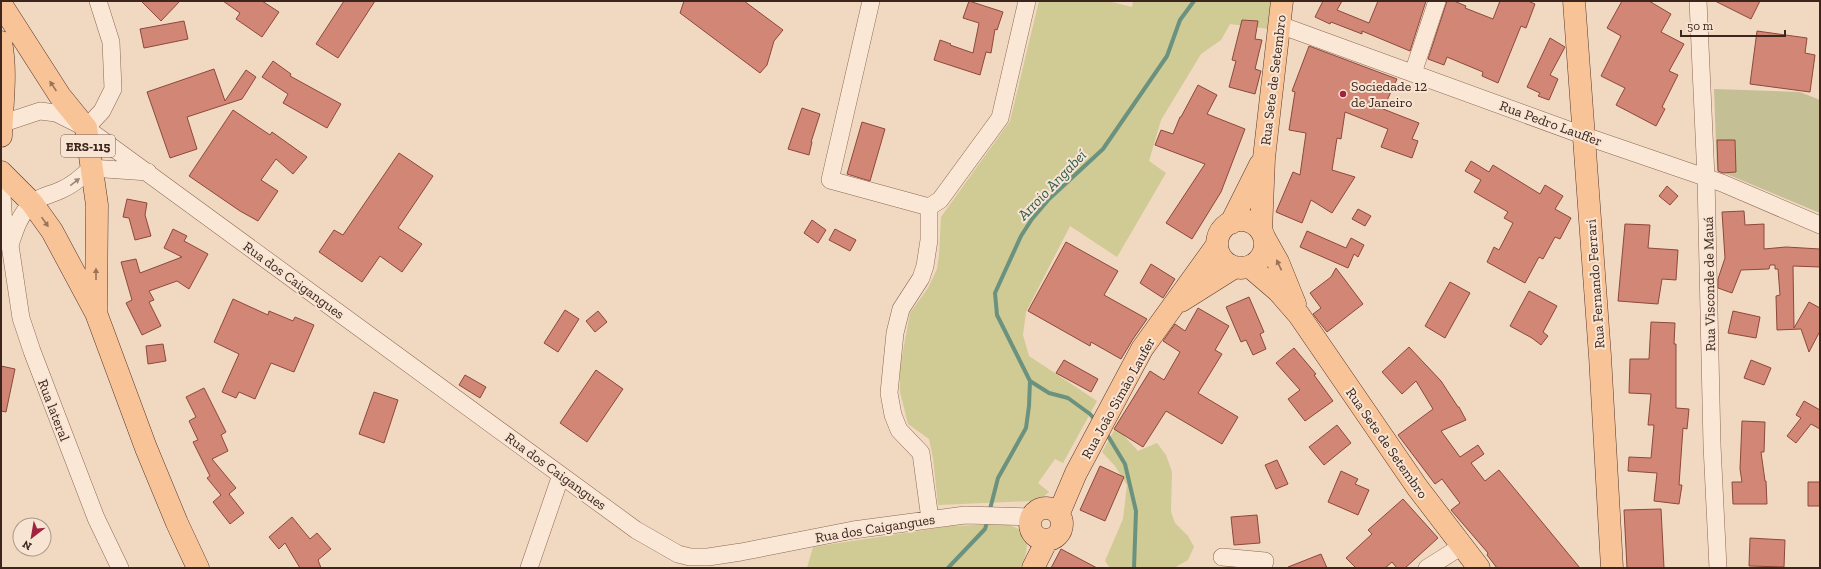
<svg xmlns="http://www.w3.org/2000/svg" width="1821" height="569" viewBox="0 0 1821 569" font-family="'Zilla Slab',serif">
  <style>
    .green { fill: #d0ca94 }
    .cemetery { fill: #c4bf94 }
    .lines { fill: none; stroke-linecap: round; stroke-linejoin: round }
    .stream { stroke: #6a927f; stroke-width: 4 }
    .building { fill: #d28675; stroke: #8d493b }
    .minor-casing { stroke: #8c6857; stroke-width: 18 }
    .major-casing { stroke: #5a372c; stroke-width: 23 }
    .minor { stroke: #fbe7d5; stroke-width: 17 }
    .major { stroke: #f7c397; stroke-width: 22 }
    .oneway { fill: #99745a }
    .oneway2 { fill: #9b8679 }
    .poi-dot { fill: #a02340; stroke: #f8e4d2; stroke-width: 1.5 }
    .labels { text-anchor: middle; stroke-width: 4; stroke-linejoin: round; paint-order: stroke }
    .shield { fill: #f8e4d2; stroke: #745e53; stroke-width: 1 }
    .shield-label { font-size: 13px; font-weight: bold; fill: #3b251d }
    .street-label { font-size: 14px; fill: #3b251d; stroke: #f8e4d2 }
    .poi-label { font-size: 14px; fill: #3b251d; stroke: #f8e4d2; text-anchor: start }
    .water-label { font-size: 15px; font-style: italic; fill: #2b5c4e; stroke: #f8e4d2 }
  </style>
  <rect width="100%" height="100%" fill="#f1d8c1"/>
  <path class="green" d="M1039 1H1108L1132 7 1133 1H1271L1269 29 1230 24 1221 40 1201 54 1161 120 1149 161 1166 173 1117 257 1070 226 1026 312 1023 335 1029 356 1097 401 1063 463 1055 459 1038 483 1049 492 1041 499 1031 501 938 505 933 458 929 439 908 424 900 392V368L910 313 928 288 937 269 939 255 941 217 1010 121Z
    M1116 427 1138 451 1157 443 1166 455 1172 472 1171 512 1175 523 1188 536 1194 547 1188 560 1174 568H1110L1105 561 1123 519 1127 485 1115 466 1102 452Z
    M1003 524C1031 528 1031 547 1020 568H807L813 547 951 526Z"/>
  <path class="cemetery" d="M1714 89 1800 92 1820 100V213L1717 170Z"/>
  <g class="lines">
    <path class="stream" d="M1030 381 1049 393 1068 398 1090 414 1097 422
      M1105 431 1125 464 1136 511 1134 568
      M989 513 998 478 1026 428 1029 406 1030 381 997 315 995 293 1021 236 1032 219 1049 199 1103 149 1167 56 1180 20 1194 1
      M948 568 985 529 988 519"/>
  </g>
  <path class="building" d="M141 1H180L161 21Z
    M223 1H262L279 12 262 37 236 19 240 13Z
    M344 1H375L338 58 316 44Z
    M684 1H744L783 30 774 41 767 65 760 73 680 13Z
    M969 1 1003 12 997 30 995 29 991 53 986 52 980 75 934 60 940 40 951 44 950 45 973 53 979 23 963 18Z
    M1323 1H1342L1337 10 1369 23 1378 1H1426L1410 51 1362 31V34L1331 22 1330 24 1315 17Z
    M1447 1H1454L1466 6 1465 8 1493 19 1500 1H1528L1535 4 1526 28 1521 26 1498 83 1482 76 1483 72 1447 57 1444 65 1428 59Z
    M1622 1H1649L1671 14 1661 32 1684 44 1669 71 1678 75 1662 107 1665 109 1656 126 1616 105 1625 88 1601 76 1621 36 1607 28Z
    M1715 1H1760L1751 19Z
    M1242 20 1258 21 1255 39 1262 40 1255 69 1261 71 1255 94 1229 87 1236 61 1232 60Z
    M184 21 188 39 144 48 140 29Z
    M1757 31 1807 38 1805 53 1815 55 1810 92 1750 84Z
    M1550 38 1565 47 1550 75 1558 79 1549 100 1538 96 1540 93 1527 87Z
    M1309 46 1397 79 1383 109 1419 123 1412 139 1418 141 1412 158 1381 147 1388 129 1345 112 1341 139 1337 138 1332 170 1355 177 1332 213 1311 200 1302 223 1276 212 1293 172 1300 175 1306 133 1289 130 1295 92 1292 91Z
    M273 61 291 74 290 76 341 104 327 128 283 103 288 94 262 77Z
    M214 69 225 101 246 70 256 77 242 99 187 117 197 149 170 158 147 92Z
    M1198 85 1217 95 1207 114 1245 129 1221 192 1192 239 1166 223 1205 164 1155 145 1161 130 1173 134 1180 117H1181Z
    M802 108 820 114 811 142H812L809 155 788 149Z
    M233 110 270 135 272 132 307 157 293 174 276 159 261 180 278 191 258 221 240 211 189 176Z
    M862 122 885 129 870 181 847 174Z
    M1717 140H1735L1736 172 1723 173 1718 171Z
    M399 153 433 176 398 228 422 244 402 272 380 256 362 282 319 252 334 230 343 235Z
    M1471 161 1489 172 1493 165 1540 194 1545 185 1563 196 1555 209 1571 218 1560 239 1555 237 1543 259 1539 257 1525 283 1487 262 1494 247 1499 250 1513 223 1504 218 1508 212 1474 192 1481 180 1465 171Z
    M1667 186 1678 196 1670 205 1659 196Z
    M127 199 147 203 145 215 151 236 135 240 129 218 123 217Z
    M1358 209 1371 216 1365 226 1352 219Z
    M1744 211 1745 225 1764 224V249L1786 247 1820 249V267L1793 266 1794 328 1809 302 1820 308V331L1809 352 1801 329 1777 330 1776 296 1780 295 1778 269H1775V265H1770L1769 269 1741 270 1732 293 1718 288V279L1725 258 1722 212Z
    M812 220 826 230 818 243 804 233Z
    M1625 224 1650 225 1648 248 1678 250 1676 280 1662 279 1658 304 1618 301Z
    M173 229 187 236 184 241 208 254 189 289 177 281 149 291 154 300 149 302 161 326 142 335 126 303 132 300 121 262 136 259 140 273 182 257 164 248Z
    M835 229 856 240 850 251 829 240Z
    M1307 231 1346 248 1351 238 1364 245 1358 257 1354 254 1348 268 1300 247Z
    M1066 242 1118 271 1104 295 1147 319 1133 339 1121 359 1091 342 1090 346 1028 311Z
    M1151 264 1175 279 1163 298 1140 283Z
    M1336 268 1363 304 1327 332 1313 314 1321 308 1310 293 1331 277Z
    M1450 282 1470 293 1445 338 1425 326Z
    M1529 291 1557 306 1543 332 1548 336 1541 345 1532 338 1510 326Z
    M1249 297 1264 332 1260 334 1266 349 1253 355 1246 340 1241 342 1226 307Z
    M233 299 268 315 269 311 293 321 295 317 314 325 294 372 271 363 255 399 239 392 236 398 222 392 239 354 214 342Z
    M1198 308 1229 326 1215 350 1222 354 1198 393 1238 417 1222 444 1166 411 1143 447 1114 429 1150 371 1164 380 1180 352 1163 341 1175 324 1185 331Z
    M565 310 579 319 558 352 544 343Z
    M598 311 607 322 595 332 586 321Z
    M1733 311 1760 317 1756 338 1728 333Z
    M1651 322 1675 323 1674 344H1676V408L1689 409 1687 429 1683 428 1679 485H1682L1679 504 1654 501 1657 473 1628 471 1629 457 1651 458 1654 425H1648L1651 394 1629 393 1630 359H1649Z
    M163 344 166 361 148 364 146 346Z
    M1409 347 1441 381 1458 407H1459L1466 420 1441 431 1460 457 1478 445 1484 454 1471 463 1485 481 1499 470 1580 568H1497L1487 555 1488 553 1451 510 1460 503 1442 479 1435 484 1398 435 1433 409 1416 381 1402 394 1382 372Z
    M1294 348 1316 374 1314 375 1333 401 1305 421 1288 399 1300 390 1276 363Z
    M1064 360 1098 379 1091 392 1056 373Z
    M1751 360 1771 368 1764 385 1744 378Z
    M1 366 15 369 6 412 1 411Z
    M596 370 623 389 587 442 560 423Z
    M465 375 486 387 480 398 459 385Z
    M204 388 226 432 221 435 228 451 212 459 236 488 229 494 244 513 230 524 213 502 221 495 207 478 210 476 193 442 198 440 189 421 196 417 186 397Z
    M374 392 398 400 384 443 359 434Z
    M1804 401 1820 410V429L1811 424 1796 443 1787 436 1801 418 1796 415Z
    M1742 421 1765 422 1764 452H1761L1765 481H1766L1767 504H1733L1732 482H1742L1740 469Z
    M1337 425 1351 443 1324 465 1309 447Z
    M1277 460 1288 484 1276 489 1265 465Z
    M1100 466 1124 477 1105 521 1080 510Z
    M1341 471 1358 479 1355 484 1369 490 1358 515 1328 502Z
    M1808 482H1820V506H1808Z
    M1403 499 1438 538 1405 568H1397L1392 562 1385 568H1356L1346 558 1372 534 1368 530Z
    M1661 509 1664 568H1627L1624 510Z
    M1257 515 1260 543 1234 545 1231 517Z
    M292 517 310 539 317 533 331 549 318 560 321 568H300L285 543 279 549 269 537Z
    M1750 538 1785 540 1784 567 1749 566Z
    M1061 549 1097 568H1051Z
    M1321 554 1327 568H1288V567Z"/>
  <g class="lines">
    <g class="minor-casing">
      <path id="minor" d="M871 1 830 180 929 207 940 200 1000 118 1027 1
        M1698 1 1706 178 1712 445 1718 568
        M1280 25 1585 136 1722 183 1820 225
        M1413 73 1437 1
        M1 124 40 111 56 113 86 128 636 530 678 554 690 557H708L741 552 853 530 965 515 1031 517
        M86 128 102 111 113 89 111 42 98 1
        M1 178 4 226 10 245 21 318 32 351 96 518 120 568
        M929 207V240L925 266 921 278 901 309 895 333 889 393 893 415 899 430 921 453 930 519
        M10 245C15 230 19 216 31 204 39 196 51 195 61 190 73 185 82 177 91 168L148 172
        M1222 557 1265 561 1263 568
        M529 568 561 475
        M1427 568 1462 546"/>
    </g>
    <g class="major-casing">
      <path id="major" d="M1574 1 1600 356 1612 568
        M1 4 60 96 86 128 97 205 96 312
        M1 42C7 73 2 104 1 136
        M1 172 32 203 52 231 96 313 146 448 177 523 198 568
        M1217 244a24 24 0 1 1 48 0a24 24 0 1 1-48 0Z
        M1231 223 1260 165
        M1261 231 1264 158 1282 1
        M1265 239 1278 262 1295 304
        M1250 267 1278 291 1299 315 1417 487 1479 568
        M1181 301 1235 267
        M1030 524a16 16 0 1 1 32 0a16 16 0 1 1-32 0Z
        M1059 513 1076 473 1142 349 1217 245
        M1033 568 1047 540"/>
    </g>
    <use href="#minor" class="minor"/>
    <use href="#major" class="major"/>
  </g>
  <defs><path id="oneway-solid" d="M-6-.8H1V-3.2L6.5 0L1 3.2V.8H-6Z"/></defs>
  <g class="oneway">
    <use href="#oneway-solid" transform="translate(53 86) rotate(-124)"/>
    <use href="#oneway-solid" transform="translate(45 222) rotate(55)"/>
    <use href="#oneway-solid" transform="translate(1279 265) rotate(-115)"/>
    <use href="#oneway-solid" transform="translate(96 274) rotate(-90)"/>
  </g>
  <use class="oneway2" href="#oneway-solid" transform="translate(75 182) rotate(-38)"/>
  <circle class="poi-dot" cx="1343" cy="94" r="4"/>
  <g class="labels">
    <rect class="shield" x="61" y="135" width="54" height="22" rx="3"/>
    <g class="shield-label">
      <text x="88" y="151">ERS-115</text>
    </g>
    <g class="street-label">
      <text transform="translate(1273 80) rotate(-83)" y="5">Rua Sete de Setembro</text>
      <text transform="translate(1551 123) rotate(20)" y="5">Rua Pedro Lauffer</text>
      <text transform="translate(294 280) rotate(36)" y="5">Rua dos Caigangues</text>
      <text transform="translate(1595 284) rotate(-94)" y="5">Rua Fernando Ferrari</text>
      <text transform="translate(1709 284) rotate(-91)" y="5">Rua Visconde de Mauá</text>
      <text transform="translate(1118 398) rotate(-61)" y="5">Rua João Simão Laufer</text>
      <text transform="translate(54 410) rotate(69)" y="5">Rua lateral</text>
      <text transform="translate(1387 443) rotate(55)" y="5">Rua Sete de Setembro</text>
      <text transform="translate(556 471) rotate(36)" y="5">Rua dos Caigangues</text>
      <text transform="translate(875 528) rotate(-9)" y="5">Rua dos Caigangues</text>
    </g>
    <g class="poi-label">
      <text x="1351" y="91">Sociedade 12<tspan x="1351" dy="16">de Janeiro</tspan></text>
    </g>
    <g class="water-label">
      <text transform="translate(1052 185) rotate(-46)" y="5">Arroio Angabeí</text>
    </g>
  </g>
  <rect width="1821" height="569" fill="none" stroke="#3b251d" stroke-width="4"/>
  <g transform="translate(32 537) rotate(211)"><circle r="19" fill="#f8e4d2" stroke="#ac988a"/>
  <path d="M0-3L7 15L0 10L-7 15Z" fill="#a02340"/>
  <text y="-6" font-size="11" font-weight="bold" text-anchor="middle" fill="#3b251d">N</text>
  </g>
  <path d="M1681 30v6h104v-6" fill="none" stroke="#3b251d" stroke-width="2"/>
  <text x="1687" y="30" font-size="12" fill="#3b251d" stroke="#f8e4d2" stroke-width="3" paint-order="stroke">50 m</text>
</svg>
